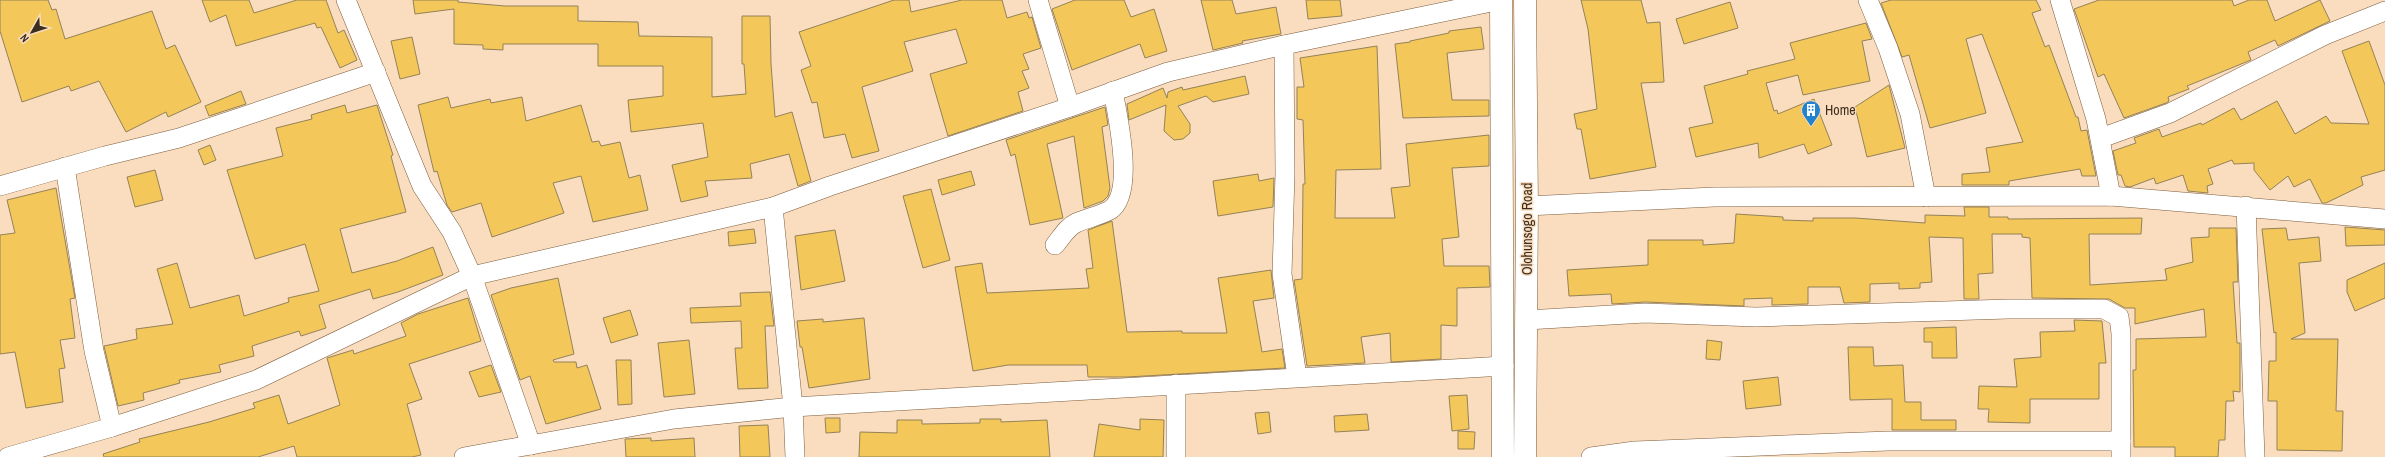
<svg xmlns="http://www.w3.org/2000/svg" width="2385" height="457" font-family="'Archivo Narrow',sans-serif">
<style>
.building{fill:#f3c75a;stroke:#948257}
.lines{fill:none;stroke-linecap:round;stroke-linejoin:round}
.minor-casing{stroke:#7d5d3c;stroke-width:20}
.major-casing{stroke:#7d5d3c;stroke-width:23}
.minor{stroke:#fff;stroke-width:19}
.major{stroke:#fff;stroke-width:22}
.labels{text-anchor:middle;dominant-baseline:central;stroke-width:3;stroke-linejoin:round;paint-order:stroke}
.poi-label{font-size:14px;fill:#3c2e1f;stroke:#faddbf;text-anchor:start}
.street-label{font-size:14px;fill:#3c2e1f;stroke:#faddbf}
</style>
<rect width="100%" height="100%" fill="#faddbf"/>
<g class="building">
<path d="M0 0H48L52 10 56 9 65 39 152 11 166 49 175 45 201 102 168 117 166 112 126 132 99 81 71 91 69 86 22 102 0 31Z"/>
<path d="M202 0H249L254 13 297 0H326L338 33 344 30 357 60 340 68 321 27 317 28 315 23 236 46 226 15 210 22Z"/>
<path d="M413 0H458V2L505 6H578V21L638 22 639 36 712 37V97L746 94 744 64H742V16H770L771 64 775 117 792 112 811 181 798 186 789 154 750 164 752 178 705 181 708 196 681 202 672 165 708 157 703 123 631 132 628 100 663 96V66H598V44H503V50L483 49V45L454 44V9L415 14Z"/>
<path d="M894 0H909L911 12 962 0H1002L1007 18 1027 12 1029 18 1032 17 1041 48 1023 54 1029 69 1022 71 1029 88 1018 92 1023 111 948 136 930 74 967 63 956 29 904 42 913 71 862 87 879 151 852 158 845 134 824 138 817 102 812 103 801 70 811 66 799 32Z"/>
<path d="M1075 0H1124L1131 17 1154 9 1167 51 1145 58 1140 44 1072 70 1052 9Z"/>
<path d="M1201 0H1232L1236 14 1276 7 1281 34 1242 41 1243 43 1213 50Z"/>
<path d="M1306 0H1340L1342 16 1308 19Z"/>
<path d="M1581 0H1641L1647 23 1660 22 1664 82 1641 83 1656 167 1590 179 1581 129H1577L1574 114 1597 109 1588 29Z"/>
<path d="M1891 0H2036L2041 10 2032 13 2045 47 2049 45 2076 117H2078L2081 131 2087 130 2096 176H2082L2080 169 2009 181V185H1962V174L1990 172 1986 148 2023 142 1982 34 1966 39 1986 113 1930 128 1909 55 1902 57 1881 3Z"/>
<path d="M2099 0H2232L2234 6 2249 0H2267L2275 21 2320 0 2330 21 2278 46 2275 40 2248 52 2251 60 2187 86 2189 89 2168 97 2169 101 2166 103 2124 118 2104 74 2098 77 2074 9Z"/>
<path d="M1730 2 1738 28 1684 44 1676 19Z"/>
<path d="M1866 23 1872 39 1862 41 1870 81 1803 95 1798 75 1766 83 1774 111 1777 110 1778 114 1814 99 1832 145 1808 154 1804 144 1759 158 1758 143 1696 157 1689 128 1713 123 1704 86 1748 74 1747 71 1795 59 1790 43Z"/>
<path d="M1481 27 1484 49 1447 53 1452 100H1489V116L1403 118 1395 44 1410 42V41L1449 33V31Z"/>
<path d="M412 37 420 74 400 79 391 41Z"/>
<path d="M2369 41 2385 85V170L2361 177 2363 185 2326 203H2322L2310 179 2294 187 2288 176 2270 190 2254 170V163L2234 164 2232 160 2208 169 2213 184 2207 186 2208 193 2188 191 2183 175 2156 184 2154 178 2130 187 2125 186 2121 175H2118L2113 151 2136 143 2134 138 2159 129 2162 137 2201 123 2202 125 2234 108 2241 120 2277 101 2295 134 2326 116 2331 123 2369 124 2342 51Z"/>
<path d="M1377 46 1381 169 1336 170 1335 218H1395L1391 188 1410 186 1406 144 1489 135V166L1452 168 1459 237 1442 239 1444 266H1489L1490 287 1457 288V326L1441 325V359L1391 362 1390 333 1361 337 1365 363 1307 366 1294 280 1302 279 1303 184H1305L1303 120 1297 119V87H1304L1300 58Z"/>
<path d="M1245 76 1249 94 1213 102 1206 96 1178 106 1190 124V133L1183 139 1174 140 1164 131 1166 105 1129 120 1127 104 1163 88 1167 98 1168 92 1182 87 1183 90Z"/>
<path d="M1889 85 1905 148 1867 157 1855 107Z"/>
<path d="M241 91 246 104 209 116 205 106Z"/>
<path d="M448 97 451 108 490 99 491 103 522 97 526 121 581 105 592 142 599 141 601 146 620 142 629 178 640 175 648 210 593 222 581 176 553 183 564 213 492 237 481 203 452 212 447 205 437 171 434 172 418 105Z"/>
<path d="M345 105 347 113 377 105 393 155 391 156 406 212 340 229 352 273 397 261 433 247 443 275 398 292 373 299 370 289 319 305 326 328 301 336 299 331 252 346 254 356 219 365 221 372 179 380 180 383 143 393 144 400 118 406 104 346 137 339 136 329 173 324 157 269 177 263 190 308 239 295 244 316 289 302 288 298 319 291 305 244 255 259 227 170 283 156 276 128 312 119 311 115Z"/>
<path d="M1105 107 1108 125 1102 127 1110 188 1108 196 1103 201 1084 208 1074 136 1047 144 1063 218 1030 225 1015 154 1011 156 1006 140Z"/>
<path d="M210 145 216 160 204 165 198 150Z"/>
<path d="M155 170 163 200 135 207 127 177Z"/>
<path d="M971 171 975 185 942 195 938 180Z"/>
<path d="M1258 174 1259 181 1274 178 1273 207 1218 216 1213 181Z"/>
<path d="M56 188 75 298 70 299 75 338 60 340 65 368 59 369 63 402 26 408 15 352 0 354V235L15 233 7 200Z"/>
<path d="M931 189 950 260 923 268 903 196Z"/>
<path d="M1964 207H1989V217H2008V219L2142 218 2141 234H2089L2090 285 2167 280 2165 269 2193 262 2191 238 2209 237V228H2236L2238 282H2233L2237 343H2240V392L2233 391 2234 401H2226L2225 440H2219L2218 457H2175V447H2134L2133 370H2136V339L2206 337 2204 309 2135 324V308H2125L2109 299 2032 298 2030 238 2022 237V234H1992L1993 273 1978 274 1979 299H1964L1963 238 1929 237 1932 282 1920 283V288L1899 289V283L1870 284V302L1844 303 1840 287H1808V304L1772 305V298L1744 299V306L1645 302 1612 304 1611 294 1569 296 1567 270 1648 265V240H1703V245L1734 243 1736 214 1783 217V220L1813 221V218H1855L1925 223V215L1965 216Z"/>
<path d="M1112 221 1127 332 1182 331V333H1227L1218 278 1271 270 1274 298 1253 301 1262 352 1282 349 1285 368 1127 377H1088L1087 365H1008L973 371 955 267 982 263 987 293 1089 288 1086 269 1093 268 1088 230Z"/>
<path d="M2345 227 2385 230V245L2346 246Z"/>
<path d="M2286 228 2288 240 2319 237 2321 261 2299 263 2305 333 2291 339H2338L2336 411H2343L2342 451 2277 450V401H2268L2269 361H2276V332L2274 333 2262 229Z"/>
<path d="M754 229 756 243 729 246 728 232Z"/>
<path d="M835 230 845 281 801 290 795 236Z"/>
<path d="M2385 263V298L2355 311 2347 292V280Z"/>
<path d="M558 278 574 354 553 360 554 362H576L577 368 587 365 601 409 546 424 530 376 520 380 491 295 511 288Z"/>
<path d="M770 292 774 326H765L768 388 738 389 735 348H742L741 321 691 323 690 308 741 306 740 293Z"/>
<path d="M468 298 481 341 409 364 422 399 407 404 421 455 412 457H297L294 446 258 457H104L103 454 140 442 139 439 209 422 255 408 253 403 279 395 288 424 340 405 327 358 353 350 354 354 406 336 401 323 418 314Z"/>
<path d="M630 310 638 335 611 343 603 318Z"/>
<path d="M864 318 870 379 809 388 802 347H800L797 321 823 319V322Z"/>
<path d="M2074 320 2102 321 2106 363H2099V399H2030V423L1988 422 1989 409H1978L1979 386 2017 387 2014 359 2041 357 2040 332 2075 331Z"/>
<path d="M1956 327 1957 358H1932V342H1924V328Z"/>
<path d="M689 340 695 394 664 397 658 343Z"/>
<path d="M1707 340 1722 342 1720 360 1706 359Z"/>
<path d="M1848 347H1873L1874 366 1903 365 1905 402H1921V420H1956V430H1892V399L1850 400Z"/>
<path d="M616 360H631L632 404 618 405Z"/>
<path d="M491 365 501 392 479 397 469 372Z"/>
<path d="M1778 377 1781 405 1746 409 1743 381Z"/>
<path d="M1467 395 1469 429 1452 431 1449 396Z"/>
<path d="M1269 412 1271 432 1258 434 1255 413Z"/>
<path d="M1367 414 1369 430 1335 432 1334 416Z"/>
<path d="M825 418H840V432L826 433Z"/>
<path d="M980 419H1001V422L1047 420 1050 457H859L860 432 897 433V420H922V424L980 423Z"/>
<path d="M1140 419 1164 420 1163 457H1094L1099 424 1140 430Z"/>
<path d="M768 425 770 457H740L739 426Z"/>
<path d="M1458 431 1475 432 1474 449H1458Z"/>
<path d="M651 438V441L694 438 695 457H626L625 439Z"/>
</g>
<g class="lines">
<g class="minor-casing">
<g id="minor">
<path d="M346 0 422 186 452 232 472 276 773 207 830 186 1070 107 1168 72 1284 45 1501 0"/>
<path d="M1038 0 1070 107"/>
<path d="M1868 0 1888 48 1910 114 1926 197"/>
<path d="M2060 0 2096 119 2111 196"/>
<path d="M1284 45 1285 174 1282 274 1297 377"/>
<path d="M2101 138 2170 113 2325 35 2385 11"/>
<path d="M65 167 94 351 112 427"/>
<path d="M0 186 105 156 179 138 376 72"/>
<path d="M1527 206 1714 197 2111 196 2385 219"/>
<path d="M2246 206 2255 457"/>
<path d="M773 207 793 407 795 457"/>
<path d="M1055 245C1061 238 1067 227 1076 223 1087 218 1099 216 1110 210 1135 194 1118 117 1113 91"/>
<path d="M1527 320 1645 313 1756 317 2008 309H2104L2119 317 2121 333V457"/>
<path d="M1176 384V457"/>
<path d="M8 457 112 427 256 380 472 276 531 445"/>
<path d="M464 457 674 419 793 407 1504 366"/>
<path d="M1591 457 1635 451 1888 441H2121"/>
</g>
</g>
<g class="major-casing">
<g id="major">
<path d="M1501 0 1503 457"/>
<path d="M1525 0 1527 206 1525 457"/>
</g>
</g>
<use href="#minor" class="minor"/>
<use href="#major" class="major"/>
</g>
<defs>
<g id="building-pin" transform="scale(1)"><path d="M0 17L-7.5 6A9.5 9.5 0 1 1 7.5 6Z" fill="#2183cf" stroke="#faddbf"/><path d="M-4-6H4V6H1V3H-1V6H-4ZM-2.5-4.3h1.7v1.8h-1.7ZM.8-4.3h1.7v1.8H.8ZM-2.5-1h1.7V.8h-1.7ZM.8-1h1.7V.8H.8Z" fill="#fff"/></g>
</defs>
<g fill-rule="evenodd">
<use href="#building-pin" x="1811" y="110"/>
</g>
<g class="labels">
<g class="poi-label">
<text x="1825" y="110">Home</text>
</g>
<g class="street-label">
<text transform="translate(1527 229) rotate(-90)">Olohunsogo Road</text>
</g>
</g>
<g transform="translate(32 32) rotate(231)" stroke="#faddbf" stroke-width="3" paint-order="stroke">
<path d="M0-3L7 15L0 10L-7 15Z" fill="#3c2e1f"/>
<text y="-6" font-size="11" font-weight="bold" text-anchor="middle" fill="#3c2e1f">N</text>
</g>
</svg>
